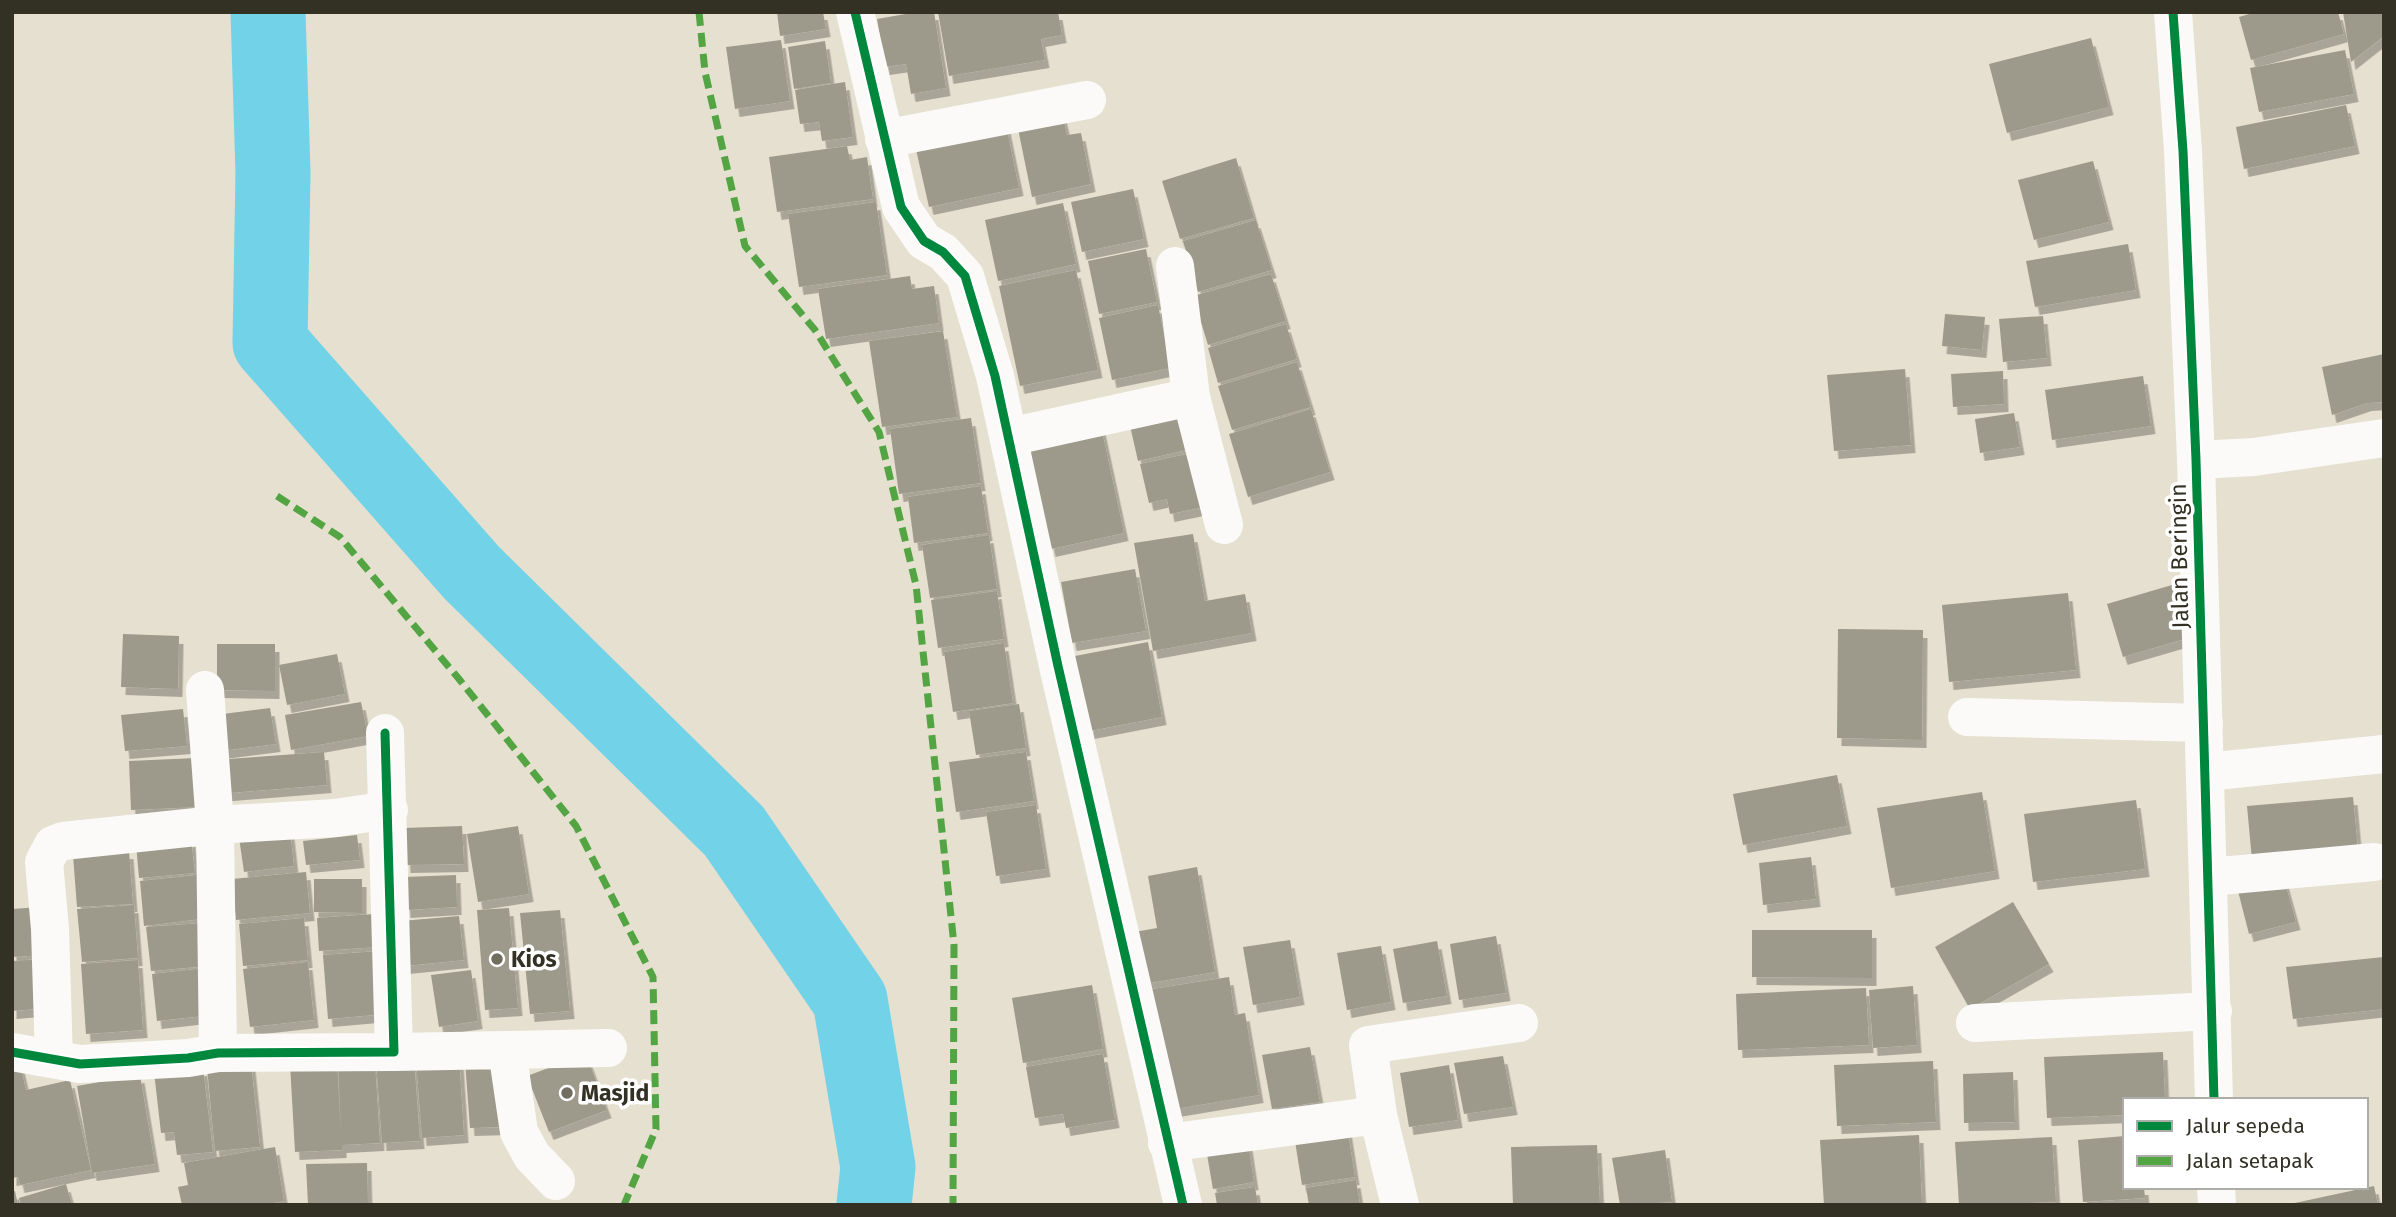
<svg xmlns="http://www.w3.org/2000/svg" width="2396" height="1217" font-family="'Fira Sans',sans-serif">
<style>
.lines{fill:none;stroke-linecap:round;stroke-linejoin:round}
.river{stroke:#72d2e7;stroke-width:75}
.building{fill:#9d9a8c;filter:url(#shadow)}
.minor{stroke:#fbfaf8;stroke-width:38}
.tertiary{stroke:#fbfaf8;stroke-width:38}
.quiet{stroke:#52a542;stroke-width:7;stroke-dasharray:14 7;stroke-linecap:butt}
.cycleway-casing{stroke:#fff;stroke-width:13}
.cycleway{stroke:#00873e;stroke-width:9}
.poi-dot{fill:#716e60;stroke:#fff;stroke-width:2.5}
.labels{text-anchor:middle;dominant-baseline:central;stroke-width:7;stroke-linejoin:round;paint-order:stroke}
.street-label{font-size:23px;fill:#333124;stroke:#fff}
.poi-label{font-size:23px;font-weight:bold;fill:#333124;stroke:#fff;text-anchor:start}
</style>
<defs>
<filter id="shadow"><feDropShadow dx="4.5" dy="8" stdDeviation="0" flood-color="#0004"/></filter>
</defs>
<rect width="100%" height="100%" fill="#e5e0cf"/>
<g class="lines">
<path class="river" d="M268 12 273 173 270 343 472 573 734 831 850 1000 878 1167 874 1205"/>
</g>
<g class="building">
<path d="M777 12H823L826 29 780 36Z"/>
<path d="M917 12H934L946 88 911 94 906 64 885 67 877 19Z"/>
<path d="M938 12H1058L1062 35 1041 39 1045 60 949 76Z"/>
<path d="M2256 12H2338L2344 34 2251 60 2239 17Z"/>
<path d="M2343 12H2384V36L2351 62Z"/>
<path d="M2091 38 2109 107 2007 133 1989 64Z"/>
<path d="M781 40 790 101 735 109 726 47Z"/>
<path d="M825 41 831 83 794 89 788 47Z"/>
<path d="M2345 50 2354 94 2259 112 2250 68Z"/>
<path d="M845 82 853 137 822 141 819 122 800 124 795 90Z"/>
<path d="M2346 105 2355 146 2244 169 2236 127Z"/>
<path d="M1061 109 1067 135 1081 133 1091 184 1032 197 1016 119Z"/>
<path d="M1006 125 1019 188 929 207 915 145Z"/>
<path d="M847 146 850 160 867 157 873 199 777 212 769 157Z"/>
<path d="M1236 158 1254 218 1180 239 1162 181Z"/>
<path d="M2093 161 2109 222 2034 240 2018 180Z"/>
<path d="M1133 189 1144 239 1082 252 1071 202Z"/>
<path d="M876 202 887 275 799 287 788 214Z"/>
<path d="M1063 203 1076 264 998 281 985 220Z"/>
<path d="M1256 220 1272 270 1198 292 1183 241Z"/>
<path d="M2128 244 2136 290 2035 307 2026 261Z"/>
<path d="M1146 249 1157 302 1099 314 1088 261Z"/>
<path d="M1076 270 1098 370 1020 386 999 286Z"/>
<path d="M1271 274 1286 321 1208 345 1193 296Z"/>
<path d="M910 276 912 289 934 286 939 323 826 339 818 289Z"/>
<path d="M1158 305 1171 368 1112 380 1099 318Z"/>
<path d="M1945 314 1985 317 1982 350 1942 346Z"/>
<path d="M2043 316 2047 358 2003 362 1999 319Z"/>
<path d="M1286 324 1297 359 1218 383 1208 348Z"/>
<path d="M943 331 957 417 882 427 869 341Z"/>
<path d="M2384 354V402L2367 403 2332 415 2322 367Z"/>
<path d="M1297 362 1311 407 1232 430 1218 386Z"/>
<path d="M1905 369 1911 445 1834 451 1827 375Z"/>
<path d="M2003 371 2004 404 1953 407 1951 374Z"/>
<path d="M2143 376 2151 426 2052 440 2045 390Z"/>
<path d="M1311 409 1330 472 1248 497 1229 434Z"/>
<path d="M1183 410 1191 449 1138 461 1129 421Z"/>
<path d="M2014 413 2020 447 1980 453 1975 419Z"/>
<path d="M971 418 981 483 899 494 890 429Z"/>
<path d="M1101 426 1124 533 1051 549 1028 442Z"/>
<path d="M1192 453 1204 507 1170 514 1167 499 1149 503 1140 464Z"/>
<path d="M981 486 988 533 914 543 908 497Z"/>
<path d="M1193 534 1205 601 1245 594 1252 633 1153 651 1134 543Z"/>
<path d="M989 535 997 589 930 598 922 545Z"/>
<path d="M1135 569 1146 631 1072 643 1061 582Z"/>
<path d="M2172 585 2188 638 2123 657 2107 604Z"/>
<path d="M997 591 1004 639 938 648 931 600Z"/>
<path d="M2068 593 2076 670 1949 682 1942 605Z"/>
<path d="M1838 629 1923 630 1922 740 1837 738Z"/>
<path d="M123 634 179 636 178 689 121 687Z"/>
<path d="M1148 642 1162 717 1090 731 1075 656Z"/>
<path d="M1004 643 1013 703 953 712 944 652Z"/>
<path d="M217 644H275V691L217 690Z"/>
<path d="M337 654 345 694 287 705 279 665Z"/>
<path d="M361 702 368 736 291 750 285 715Z"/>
<path d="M1019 704 1026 748 976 755 969 711Z"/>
<path d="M270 708 276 744 221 751 215 715Z"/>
<path d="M183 709 187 746 125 751 121 715Z"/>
<path d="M324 752 327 785 218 794 215 760Z"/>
<path d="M1026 752 1034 801 956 812 949 762Z"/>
<path d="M196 758 199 807 131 810 129 761Z"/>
<path d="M1837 775 1847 826 1743 845 1733 794Z"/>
<path d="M1982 792 1995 871 1891 888 1877 808Z"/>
<path d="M2353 797 2358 850 2252 860 2247 806Z"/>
<path d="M2136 800 2145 869 2033 882 2024 814Z"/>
<path d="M1036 805 1046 869 996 876 986 812Z"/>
<path d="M462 826 464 864 406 865 404 828Z"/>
<path d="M518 826 529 894 478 902 467 834Z"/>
<path d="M290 831 294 866 244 872 239 837Z"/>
<path d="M357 835 360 860 306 865 303 841Z"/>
<path d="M191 839 195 873 139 878 136 844Z"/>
<path d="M129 851 133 904 77 907 73 855Z"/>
<path d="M1811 857 1816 899 1763 905 1759 863Z"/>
<path d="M1197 867 1215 972 1138 985 1129 933 1157 928 1148 876Z"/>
<path d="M306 872 310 913 236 920 232 879Z"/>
<path d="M197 875 201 919 144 926 140 881Z"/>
<path d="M456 875 457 907 406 910 404 877Z"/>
<path d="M314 879H362V913L314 912Z"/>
<path d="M2284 879 2296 922 2249 934 2238 891Z"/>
<path d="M2013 902 2049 964 1970 1009 1935 947Z"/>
<path d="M134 905 138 958 82 962 77 909Z"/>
<path d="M40 907 43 955 12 957V909Z"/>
<path d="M509 908 518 1008 485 1010 477 910Z"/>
<path d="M560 910 570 1011 530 1014 520 913Z"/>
<path d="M374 914 377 947 319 951 317 918Z"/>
<path d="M459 916 464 960 405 966 401 921Z"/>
<path d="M304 918 308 960 243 966 239 924Z"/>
<path d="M203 923 208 966 151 971 146 927Z"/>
<path d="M1752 930H1872V978L1752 977Z"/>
<path d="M1496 936 1506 993 1459 1000 1450 944Z"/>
<path d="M1290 940 1300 997 1253 1005 1243 947Z"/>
<path d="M1437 941 1447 996 1403 1003 1393 949Z"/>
<path d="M1381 946 1391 1002 1347 1010 1337 953Z"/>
<path d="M380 951 385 1014 328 1019 323 955Z"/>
<path d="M2384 957V1009L2293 1019 2286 967Z"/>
<path d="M44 959 48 1008 12 1011V961Z"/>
<path d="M138 960 143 1030 86 1034 81 964Z"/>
<path d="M308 962 314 1020 250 1027 243 969Z"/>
<path d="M206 968 212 1015 157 1021 152 974Z"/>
<path d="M471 970 478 1021 439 1027 431 975Z"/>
<path d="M1229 977 1235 1015 1245 1013 1259 1095 1169 1110 1147 990Z"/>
<path d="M1092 985 1103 1049 1023 1063 1012 998Z"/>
<path d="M1913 986 1917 1045 1873 1048 1869 990Z"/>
<path d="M1866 988 1869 1045 1738 1050 1736 994Z"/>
<path d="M1310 1047 1320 1102 1272 1109 1262 1055Z"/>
<path d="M2163 1052 2165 1100H2125V1115L2047 1118 2044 1057Z"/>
<path d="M586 1054 607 1110 549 1132 527 1076Z"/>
<path d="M1103 1054 1115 1120 1066 1128 1063 1114 1035 1118 1026 1067Z"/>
<path d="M459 1056 464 1135 422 1138 416 1059Z"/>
<path d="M1503 1056 1513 1107 1464 1114 1454 1063Z"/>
<path d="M414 1058 420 1141 382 1143 376 1060Z"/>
<path d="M499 1059 504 1127 470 1128 465 1061Z"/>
<path d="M19 1060 26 1090 70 1080 91 1170 20 1185 18 1177 12 1178V1062Z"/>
<path d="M1933 1061 1936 1122 1837 1126 1834 1065Z"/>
<path d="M337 1062 341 1134 338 1063 375 1062 380 1143 342 1145V1150L295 1152 290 1064Z"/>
<path d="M251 1063 260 1147 215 1151 207 1068Z"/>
<path d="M1449 1065 1458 1120 1409 1127 1400 1073Z"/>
<path d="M203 1068 213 1152 177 1155 174 1132 161 1133 154 1072Z"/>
<path d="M2013 1072 2015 1122 1964 1123 1963 1074Z"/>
<path d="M140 1075 155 1164 92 1173 77 1086Z"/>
<path d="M1347 1126 1355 1177 1302 1185 1294 1135Z"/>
<path d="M1919 1135 1922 1205H1824L1820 1140Z"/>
<path d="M1247 1136 1254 1182 1213 1189 1205 1143Z"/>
<path d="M2125 1136V1187H2144L2145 1198 2083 1202 2078 1140Z"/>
<path d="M2052 1137 2056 1202 1959 1205 1955 1142Z"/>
<path d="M1597 1145 1600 1205H1513L1511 1147Z"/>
<path d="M275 1147 284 1201 264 1205H182L178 1187 188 1185 184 1163Z"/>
<path d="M1665 1150 1672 1202 1620 1205 1612 1158Z"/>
<path d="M367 1163 368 1205H308L306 1164Z"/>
<path d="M1356 1180 1360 1205H1309L1306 1188Z"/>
<path d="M66 1184 72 1205H21L19 1198Z"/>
<path d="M2374 1186 2378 1205H2290V1204Z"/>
<path d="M1255 1187 1258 1205H1217L1215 1193Z"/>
<path d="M15 1191 18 1205H12V1192Z"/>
</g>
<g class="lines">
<g class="minor">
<path d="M855 12 901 207 924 241 943 252 965 276 995 376 1058 666 1183 1205"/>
<path d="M884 139 1087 100"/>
<path d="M1191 397 1224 525"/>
<path d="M1009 437 1191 397 1175 266"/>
<path d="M2196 460 2254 457 2384 438"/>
<path d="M205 690 215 825 218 1053"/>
<path d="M1967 717 2204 723"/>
<path d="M2206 772 2384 754"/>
<path d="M2209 877 2374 862"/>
<path d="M1975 1023 2213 1011"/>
<path d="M507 1050 608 1048"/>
<path d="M12 1052 80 1064 188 1058 218 1053 394 1052 385 733"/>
<path d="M394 1052 507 1050 519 1132 532 1156 556 1181"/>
<path d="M54 1059 50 929 44 862 53 845 63 841 215 825 335 818 389 810"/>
<path d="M1378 1115 1368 1045 1519 1023"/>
<path d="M1167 1143 1378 1115 1400 1205"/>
</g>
<g class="tertiary">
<path d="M2173 12 2183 151 2196 460 2214 1100"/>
<path d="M2216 1187 2217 1205"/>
</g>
<g class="quiet">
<path d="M699 12 705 72 745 246 815 330 879 432 916 585 954 945 953 1205"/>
<path d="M277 496 340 537 459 679 576 826 653 977 656 1129 624 1205"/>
</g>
<g class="cycleway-casing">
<g id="cycleway">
<path d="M855 12 901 207 924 241 943 252 965 276 995 376 1058 666 1183 1205"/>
<path d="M2173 12 2183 151 2196 460 2214 1100"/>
<path d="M12 1052 80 1064 188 1058 218 1053 394 1052 385 733"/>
</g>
</g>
<use href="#cycleway" class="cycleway"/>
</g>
<g class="poi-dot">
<circle cx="497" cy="959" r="7"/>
<circle cx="567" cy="1093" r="7"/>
</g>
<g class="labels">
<g class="street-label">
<text transform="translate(2179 556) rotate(-91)">Jalan Beringin</text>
</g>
<g class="poi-label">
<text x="511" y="959">Kios</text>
<text x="581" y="1093">Masjid</text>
</g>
</g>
<rect width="2396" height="1217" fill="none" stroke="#333124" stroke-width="28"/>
<rect x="2123" y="1098" width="245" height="91" fill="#ffffff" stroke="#adada7" stroke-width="2"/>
<rect x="2137" y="1121" width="35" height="10" fill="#00873e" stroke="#adada7" stroke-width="2"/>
<text x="2186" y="1133" font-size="21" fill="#333124">Jalur sepeda</text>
<rect x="2137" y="1156" width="35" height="10" fill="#52a542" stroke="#adada7" stroke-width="2"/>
<text x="2186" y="1168" font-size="21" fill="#333124">Jalan setapak</text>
</svg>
